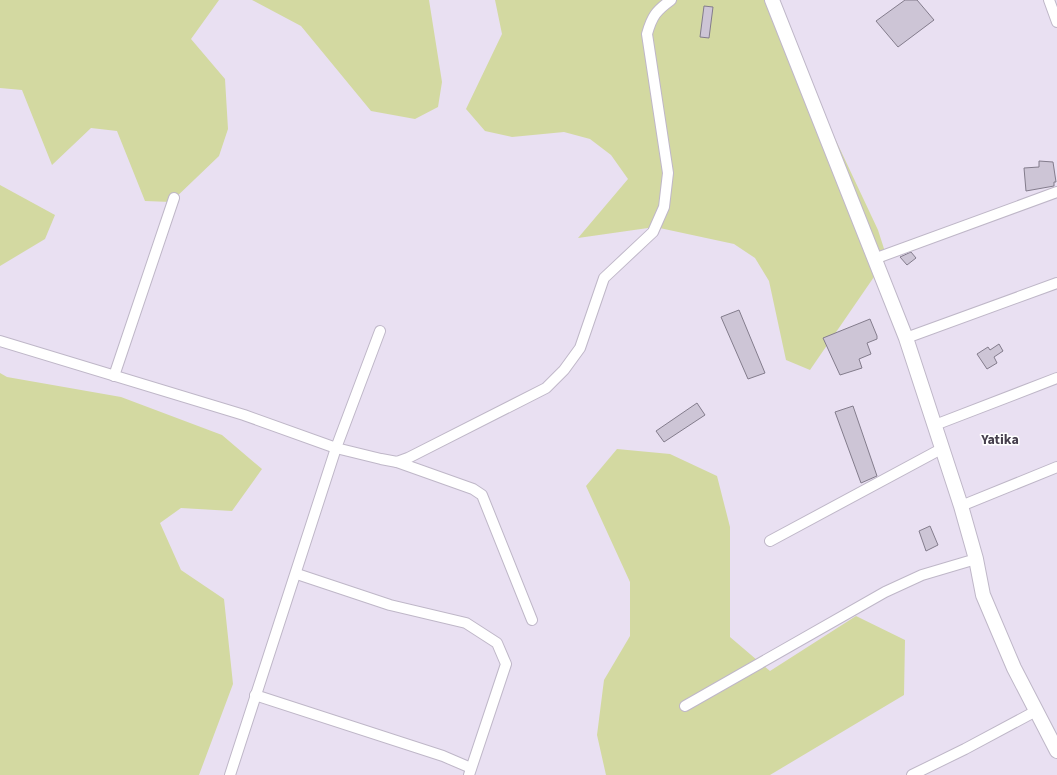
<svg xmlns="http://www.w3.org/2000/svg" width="1057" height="775" font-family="'Source Sans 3',sans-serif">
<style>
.green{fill:#d3d9a1}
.building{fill:#cdc5d6;stroke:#837c8c}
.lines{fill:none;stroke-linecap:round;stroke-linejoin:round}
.street-casing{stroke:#bfb7c8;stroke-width:12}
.secondary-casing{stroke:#bfb7c8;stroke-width:16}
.street{stroke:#fff;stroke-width:10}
.secondary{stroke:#fff;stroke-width:14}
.labels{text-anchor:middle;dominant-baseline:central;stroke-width:3;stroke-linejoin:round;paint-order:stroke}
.quarter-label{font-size:14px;font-weight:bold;fill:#463f4d;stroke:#fff}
</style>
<rect width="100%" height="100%" fill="#e9e0f2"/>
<g class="green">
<path d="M0 0H219L191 39 225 79 228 129 219 156 171 202 145 201 117 131 91 128 52 165 22 90 0 88Z"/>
<path d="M252 0H429L442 82 438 107 415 119 371 111 301 26Z"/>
<path d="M495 0H770L878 230 887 258 810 370 786 360 769 281 755 258 734 244 655 227 578 238 628 179 611 155 590 139 564 132 512 137 485 131 466 109 502 34Z"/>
<path d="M0 185 55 215 45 239 0 266Z"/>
<path d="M0 373 7 377 121 397 222 435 262 469 232 511 181 508 160 523 181 570 224 599 233 684 199 775H0Z"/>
<path d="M617 449 670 454 717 476 730 527V637L770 671 856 616 905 640 904 695 770 775H606L597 735 604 680 630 636V582L586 486Z"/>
</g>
<g class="building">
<path d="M905 0H917L934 20 898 47 876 21Z"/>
<path d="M704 6 713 7 709 38 700 37Z"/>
<path d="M1039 161 1053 162 1056 182H1054V186L1026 191 1024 168 1039 167Z"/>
<path d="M911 252 916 258 907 265 900 257Z"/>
<path d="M739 310 765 373 748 379 721 317Z"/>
<path d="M870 319 877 336V339L867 343 871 354 859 359 862 368 840 375 823 338Z"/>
<path d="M999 344 1003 351 994 357 997 363 987 369 977 354 988 347 990 350Z"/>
<path d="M697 403 705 415 664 442 656 431Z"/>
<path d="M853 406 877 476 861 483 835 412Z"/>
<path d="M930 526 938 545 926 551 919 531Z"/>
</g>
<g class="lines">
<g class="street-casing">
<g id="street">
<path d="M1049 0 1057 22"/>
<path d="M874 259 1057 192"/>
<path d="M906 338 1057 283"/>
<path d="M0 341 244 415 336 448 381 459 397 462 408 458 546 388 564 370 580 348 604 278 653 232 664 207 668 173 647 34C652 16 656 11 671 0"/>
<path d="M114 376 174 198"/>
<path d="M935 425 1057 378"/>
<path d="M397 462 473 489 482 495 532 620"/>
<path d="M961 506 1057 467"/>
<path d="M770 541 943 448"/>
<path d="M297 574 390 605 466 623 497 643 506 664 469 775"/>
<path d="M255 695 443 756 471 768"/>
<path d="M685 706 885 592 922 575 976 559"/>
<path d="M230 775 336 448 380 331"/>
<path d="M912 775 965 749 1036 711"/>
</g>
</g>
<g class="secondary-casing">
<path id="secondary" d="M772 0 906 338 961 506 976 559 983 595 1014 668 1057 751"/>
</g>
<use href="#street" class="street"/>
<use href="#secondary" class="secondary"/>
</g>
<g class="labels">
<g class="quarter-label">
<text x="1000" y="440">Yatika</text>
</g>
</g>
</svg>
